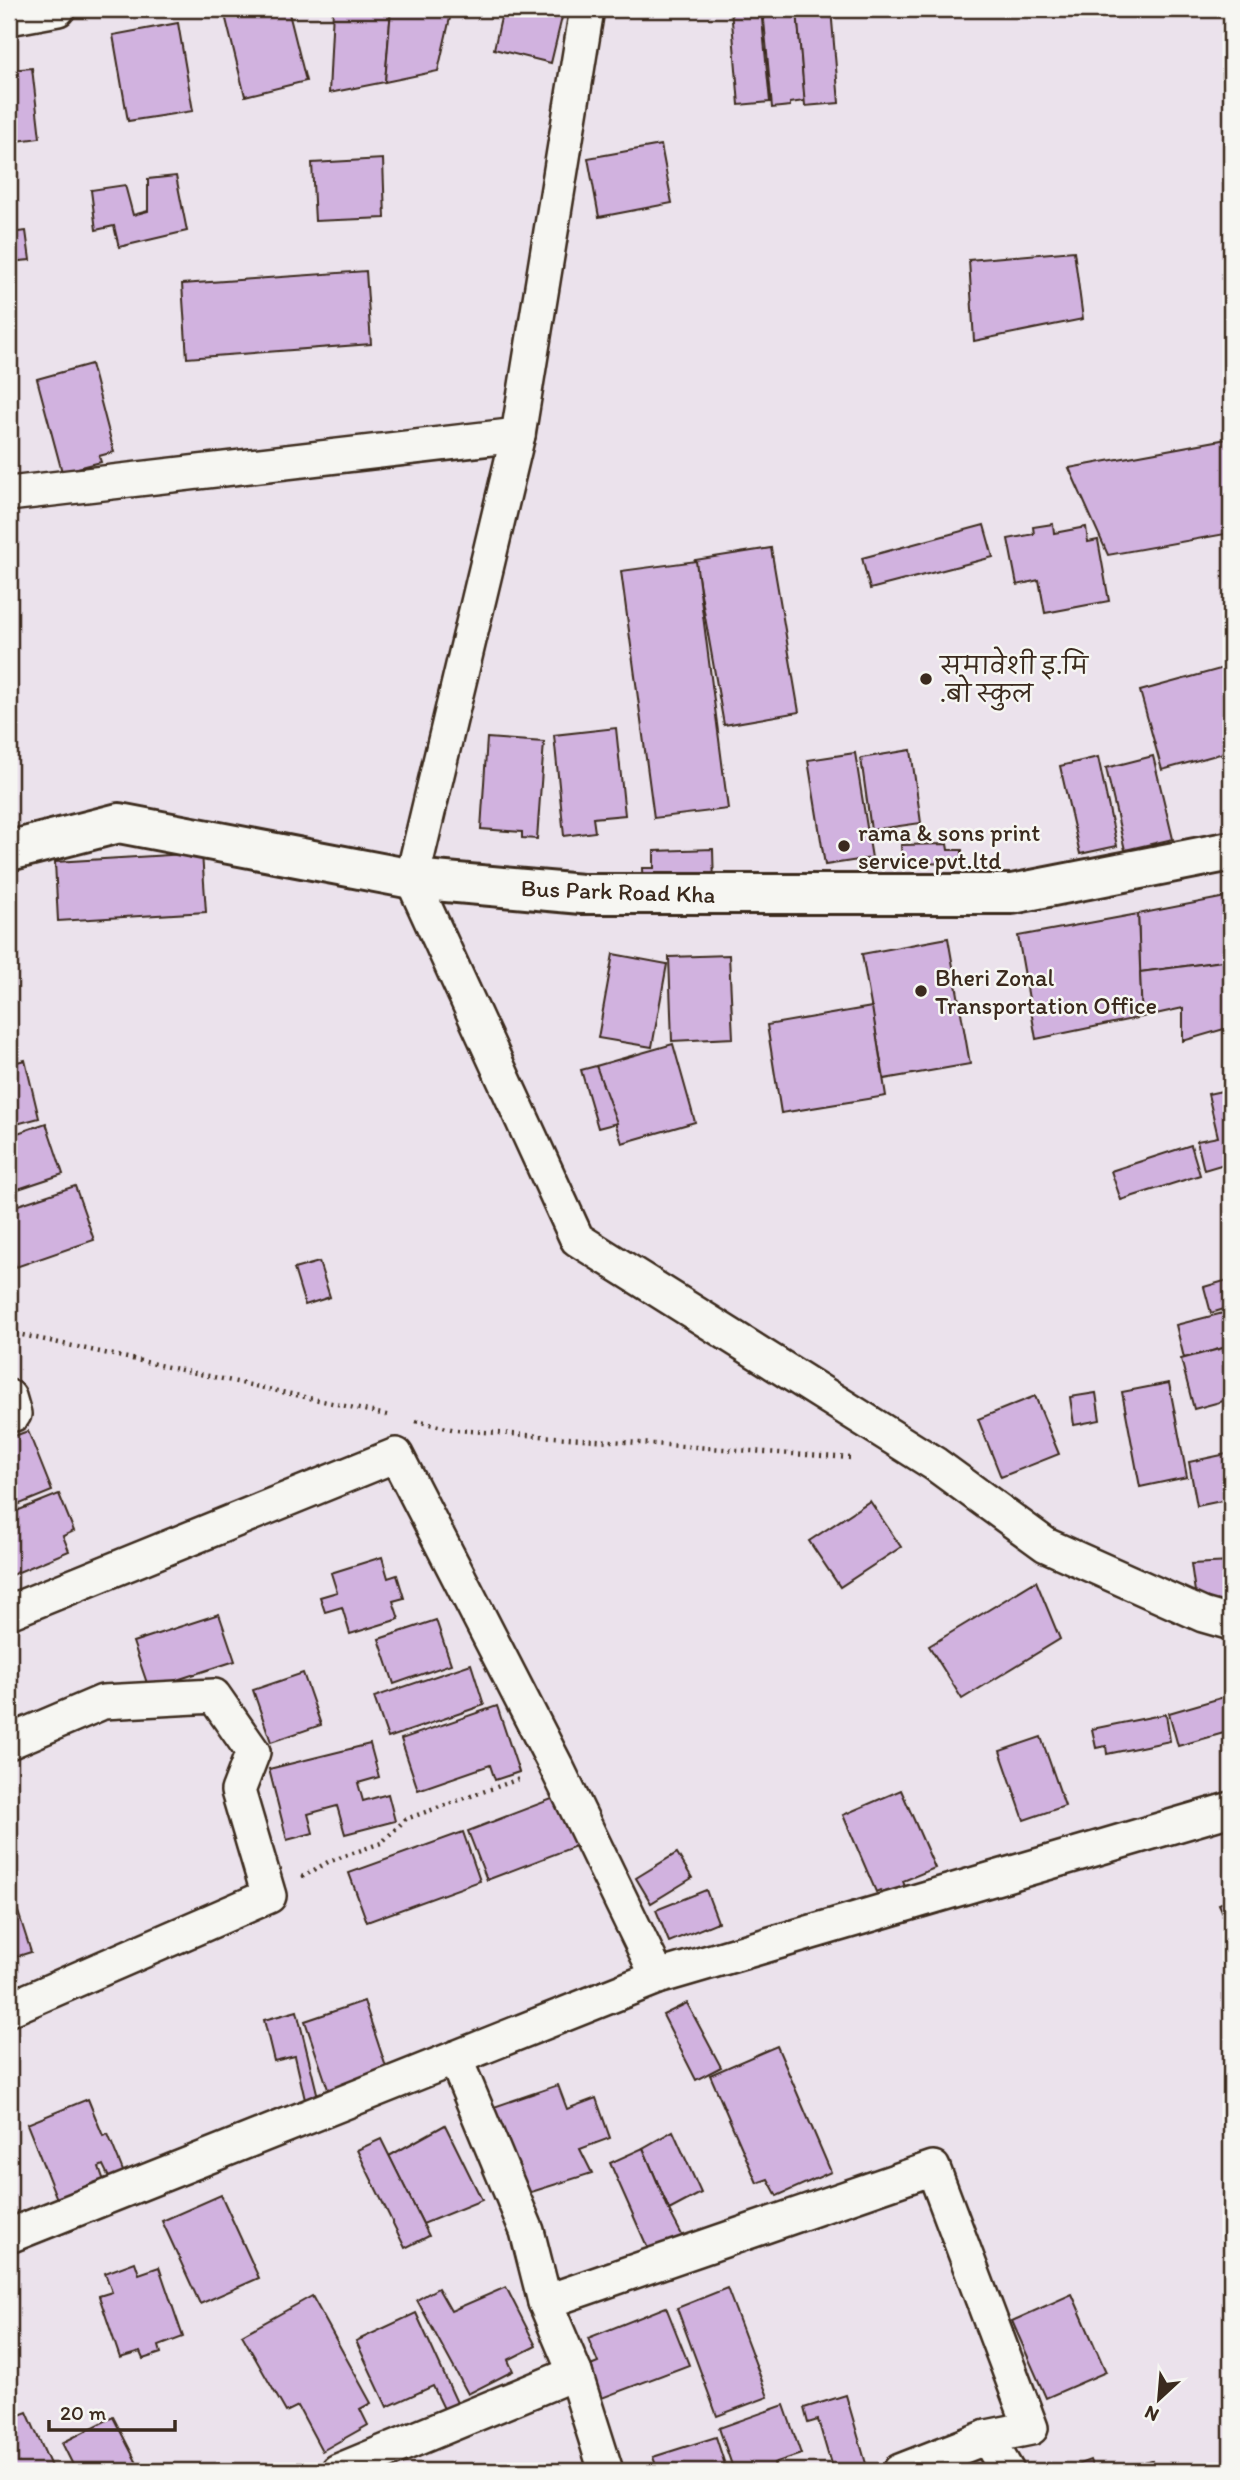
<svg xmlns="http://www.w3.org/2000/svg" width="1240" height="2480" font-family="Itim,'Playpen Sans Deva',sans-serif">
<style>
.building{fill:#d1b2df;stroke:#3b2a1e;stroke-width:2}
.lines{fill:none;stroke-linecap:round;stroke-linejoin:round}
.street-casing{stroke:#3b2a1e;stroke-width:38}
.secondary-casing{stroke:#3b2a1e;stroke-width:44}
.path{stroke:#3b2a1e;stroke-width:4.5;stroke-dasharray:2 5;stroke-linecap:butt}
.street{stroke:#f6f6f2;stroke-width:33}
.secondary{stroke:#f6f6f2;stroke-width:38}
.poi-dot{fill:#3b2a1e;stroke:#f6f6f2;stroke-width:2.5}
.labels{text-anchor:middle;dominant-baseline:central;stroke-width:5;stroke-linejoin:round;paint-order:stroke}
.poi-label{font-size:24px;fill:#3b2a1e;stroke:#f6f6f2;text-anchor:start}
.street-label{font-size:24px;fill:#3b2a1e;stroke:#f6f6f2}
</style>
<rect width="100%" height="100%" fill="#ebe2ec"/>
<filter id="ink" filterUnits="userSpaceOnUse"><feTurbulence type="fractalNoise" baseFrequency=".0143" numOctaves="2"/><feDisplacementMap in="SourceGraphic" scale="14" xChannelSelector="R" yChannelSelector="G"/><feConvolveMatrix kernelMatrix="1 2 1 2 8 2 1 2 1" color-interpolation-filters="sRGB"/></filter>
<g filter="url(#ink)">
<g class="building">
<path d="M248 9H288L306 81 245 96 225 15Z"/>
<path d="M333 9H391L385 82 329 93Z"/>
<path d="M391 9H452L438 71 385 82Z"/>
<path d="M503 9H564L551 63 494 49Z"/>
<path d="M731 9H761L770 102 739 105Z"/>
<path d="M763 9H797L805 101 790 103V106L772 108Z"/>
<path d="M797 9H831L839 103 805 106Z"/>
<path d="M178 23 193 111 128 121 113 35Z"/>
<path d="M32 68 40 138 9 142V70Z"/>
<path d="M661 145 672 203 599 217 588 158Z"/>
<path d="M383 159 385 218 315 221 312 163Z"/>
<path d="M176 176 187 231 119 247 114 226 96 230 91 190 125 185 133 215 148 211V179Z"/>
<path d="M26 231 30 260 9 262 13 288 9 289V233Z"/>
<path d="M1074 251 1083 319 974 341 969 260Z"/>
<path d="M366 271 371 344 187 358 182 284Z"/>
<path d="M91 364 114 452 99 456 101 462 62 472 37 379Z"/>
<path d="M1227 439 1231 464V533L1108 555 1069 468Z"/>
<path d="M1053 524 1054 533 1086 527 1088 542 1098 540 1109 601 1045 613 1039 580 1017 585 1008 539 1034 534 1033 527Z"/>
<path d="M984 525 993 557 870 589 862 558Z"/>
<path d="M771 548 799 712 724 725 695 560Z"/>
<path d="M696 561 728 809 654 818 621 571Z"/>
<path d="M1231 666V751L1162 770 1140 691Z"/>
<path d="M616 728 625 815 593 818 595 832 564 836 554 735Z"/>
<path d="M487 738 544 742 537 839 522 838V832L481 829Z"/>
<path d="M911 750 921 823 871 830 861 758Z"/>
<path d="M855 753 872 858 825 865 808 760Z"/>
<path d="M1153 756 1173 839 1125 850 1106 768Z"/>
<path d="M1098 757 1117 846 1080 854 1060 766Z"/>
<path d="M947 844 948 850H962V863L902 864 901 845Z"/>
<path d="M713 849 714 887 643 890 642 868H654V851Z"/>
<path d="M202 853 206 912 58 921 55 862Z"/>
<path d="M1231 896V960L1140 972 1138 914Z"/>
<path d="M1138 914 1142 1017 1036 1039 1018 936Z"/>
<path d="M948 938 970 1064 884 1079 862 954Z"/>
<path d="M613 954 667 964 652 1047 598 1038Z"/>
<path d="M729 955 733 1038 672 1041 669 957Z"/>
<path d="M1231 960V1027L1183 1041V1008L1142 1017 1140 972Z"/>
<path d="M872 1007 886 1096 781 1113 767 1025Z"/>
<path d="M673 1044 695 1122 622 1143 596 1066Z"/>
<path d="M25 1060 39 1118 9 1126V1064Z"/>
<path d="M596 1066 617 1123 598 1128 581 1070Z"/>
<path d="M1231 1089V1162L1204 1170 1197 1141 1218 1137 1208 1094Z"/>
<path d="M46 1123 63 1174 9 1192V1136Z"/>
<path d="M1191 1145 1200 1175 1121 1200 1111 1171Z"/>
<path d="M75 1186 94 1240 16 1267 9 1246V1208Z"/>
<path d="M319 1262 330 1297 305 1305 294 1269Z"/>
<path d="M1231 1279V1307L1211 1313 1204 1287Z"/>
<path d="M1231 1311V1346L1184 1358 1176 1325Z"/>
<path d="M1231 1346V1399L1194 1409 1181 1359Z"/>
<path d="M1169 1383 1187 1477 1140 1487 1122 1392Z"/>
<path d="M1096 1393 1100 1420 1074 1425 1070 1397Z"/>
<path d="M1035 1396 1059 1454 1001 1477 978 1419Z"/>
<path d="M1231 1409V1439L1226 1410Z"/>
<path d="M28 1431 52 1491 15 1506 9 1491V1438Z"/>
<path d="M1231 1453V1499L1197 1506 1189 1462Z"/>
<path d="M59 1494 74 1531 63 1536 69 1551 9 1576V1514Z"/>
<path d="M870 1501 901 1547 840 1587 809 1541Z"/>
<path d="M382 1557 388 1578 397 1575 404 1598 393 1601 399 1619 350 1634 342 1607 325 1612 320 1597 337 1592 331 1573Z"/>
<path d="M1231 1562V1608L1196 1599 1191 1564Z"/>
<path d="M1036 1581 1060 1639 962 1699 929 1646Z"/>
<path d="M219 1614 235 1661 149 1689 133 1642Z"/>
<path d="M436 1620 451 1664 394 1684 379 1639Z"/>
<path d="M471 1664 484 1705 388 1738 374 1697Z"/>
<path d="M303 1673 321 1725 271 1742 253 1690Z"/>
<path d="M1231 1695V1731L1178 1746 1169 1713Z"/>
<path d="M497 1706 519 1772 495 1780 490 1765 418 1790 401 1739Z"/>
<path d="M1166 1714 1170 1741 1107 1754 1106 1746 1096 1748 1092 1729Z"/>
<path d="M1041 1737 1065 1806 1024 1820 1000 1751Z"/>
<path d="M370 1744 379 1777 358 1783 363 1801 388 1794 395 1821 345 1834 337 1806 308 1814 313 1833 287 1840 269 1769Z"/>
<path d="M901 1790 935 1868 903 1881 905 1887 883 1897 880 1890 876 1892 843 1815Z"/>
<path d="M557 1797 576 1846 487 1880 468 1831Z"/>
<path d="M463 1832 480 1881 367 1922 349 1873Z"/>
<path d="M677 1853 692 1878 651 1903 636 1878Z"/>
<path d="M706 1890 718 1922 669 1942 656 1910Z"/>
<path d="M1231 1899V1931L1219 1904Z"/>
<path d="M15 1902 31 1952 9 1959V1904Z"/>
<path d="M364 2001 389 2076 330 2095 305 2021Z"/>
<path d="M687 2003 721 2067 696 2080 663 2015Z"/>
<path d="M297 2011 319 2101 306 2104 295 2056 274 2061 264 2020Z"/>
<path d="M777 2046 831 2172 777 2196 768 2179 757 2183 710 2075Z"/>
<path d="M558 2085 567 2109 596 2098 610 2138 580 2149 592 2173 528 2193 488 2109Z"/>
<path d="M88 2099 103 2136 108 2134 127 2181 113 2186 103 2165 99 2167 104 2181 57 2199 27 2124Z"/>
<path d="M445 2125 482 2200 423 2224 389 2156Z"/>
<path d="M673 2131 701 2193 669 2210 643 2148Z"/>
<path d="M381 2139 429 2236 405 2248 357 2150Z"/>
<path d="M643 2148 669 2210 683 2237 649 2251 610 2163Z"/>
<path d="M221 2195 259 2278 200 2304 162 2221Z"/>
<path d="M135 2262 139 2274 159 2267 183 2337 159 2346 161 2353 143 2359 140 2352 120 2358 99 2296 112 2292 105 2273Z"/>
<path d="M506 2287 536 2346 508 2360 513 2371 468 2394 417 2300 438 2288 451 2311Z"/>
<path d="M727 2288 768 2397 717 2416 677 2308Z"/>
<path d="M1072 2294 1106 2372 1046 2398 1012 2321Z"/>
<path d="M312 2296 371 2403 360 2409 368 2425 322 2451 298 2406 286 2412 242 2335Z"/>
<path d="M666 2307 689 2365 594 2401 588 2367 598 2363 588 2338Z"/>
<path d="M416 2313 458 2405 445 2411 433 2386 387 2407 356 2341Z"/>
<path d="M846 2395 867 2467 854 2471H833L818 2420 808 2423 804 2408Z"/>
<path d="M784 2405 801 2454 774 2463 776 2471H734L719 2428Z"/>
<path d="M27 2412 53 2471H9V2419Z"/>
<path d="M113 2417 141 2471H76L62 2443Z"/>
<path d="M716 2437 727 2471H658L653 2457Z"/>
<path d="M1090 2460 1094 2471H1061Z"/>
<path d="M1152 2461 1156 2471H1116Z"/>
<path d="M1213 2463 1216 2471H1192Z"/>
</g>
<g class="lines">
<g class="street-casing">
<g id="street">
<path d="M587 9 518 435 412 879 577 1239 935 1464 1046 1545 1203 1615 1231 1623"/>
<path d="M9 18 58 9"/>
<path d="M9 494 518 435"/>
<path d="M9 1397 14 1414"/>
<path d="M9 1612 396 1455 556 1766 658 1977"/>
<path d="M9 1742 103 1702 214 1696 253 1752 238 1791 269 1896 9 2009"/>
<path d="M455 2058 527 2231 545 2302 575 2373"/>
<path d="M9 2236 658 1977 1231 1809"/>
<path d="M545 2302 933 2168 1031 2428 987 2437 1007 2471"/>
<path d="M338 2471 575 2373 606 2471"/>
<path d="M900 2471 987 2437"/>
</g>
</g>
<g class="secondary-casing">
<path id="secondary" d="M9 851 119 823 412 879 582 894H1012L1231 851"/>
</g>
<g class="path">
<path d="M9 1332 391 1416"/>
<path d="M416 1421 456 1430 850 1458"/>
<path d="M302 1877 328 1862 381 1843 406 1819 522 1778"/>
</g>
<use href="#street" class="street"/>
<use href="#secondary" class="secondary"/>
</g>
</g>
<g class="poi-dot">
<circle cx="926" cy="679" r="7"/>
<circle cx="844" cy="846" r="7"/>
<circle cx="921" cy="991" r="7"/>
</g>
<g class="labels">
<g class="poi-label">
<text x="940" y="665">समावेशी इ.मि<tspan x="940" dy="28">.बाे स्कुल</tspan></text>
<text x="858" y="832">rama &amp; sons print<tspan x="858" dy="28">service pvt.ltd</tspan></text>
<text x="935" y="977">Bheri Zonal<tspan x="935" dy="28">Transportation Office</tspan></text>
</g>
<g class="street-label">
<text transform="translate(618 891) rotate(2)">Bus Park Road Kha</text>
</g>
</g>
<rect width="1240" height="2480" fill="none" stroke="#f6f6f2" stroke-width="35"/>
<rect x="18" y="18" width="1205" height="2445" fill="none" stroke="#3b2a1e" stroke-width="2.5" filter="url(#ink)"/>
<g transform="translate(1159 2399) rotate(206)" stroke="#f6f6f2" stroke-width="5" paint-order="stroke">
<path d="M0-5L12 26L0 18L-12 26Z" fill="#3b2a1e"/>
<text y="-10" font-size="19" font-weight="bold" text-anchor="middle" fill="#3b2a1e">N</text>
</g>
<path d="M49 2420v10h126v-10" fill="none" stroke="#3b2a1e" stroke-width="3.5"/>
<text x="60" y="2420" font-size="21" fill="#3b2a1e" stroke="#f6f6f2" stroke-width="5" paint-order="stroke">20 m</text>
</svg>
